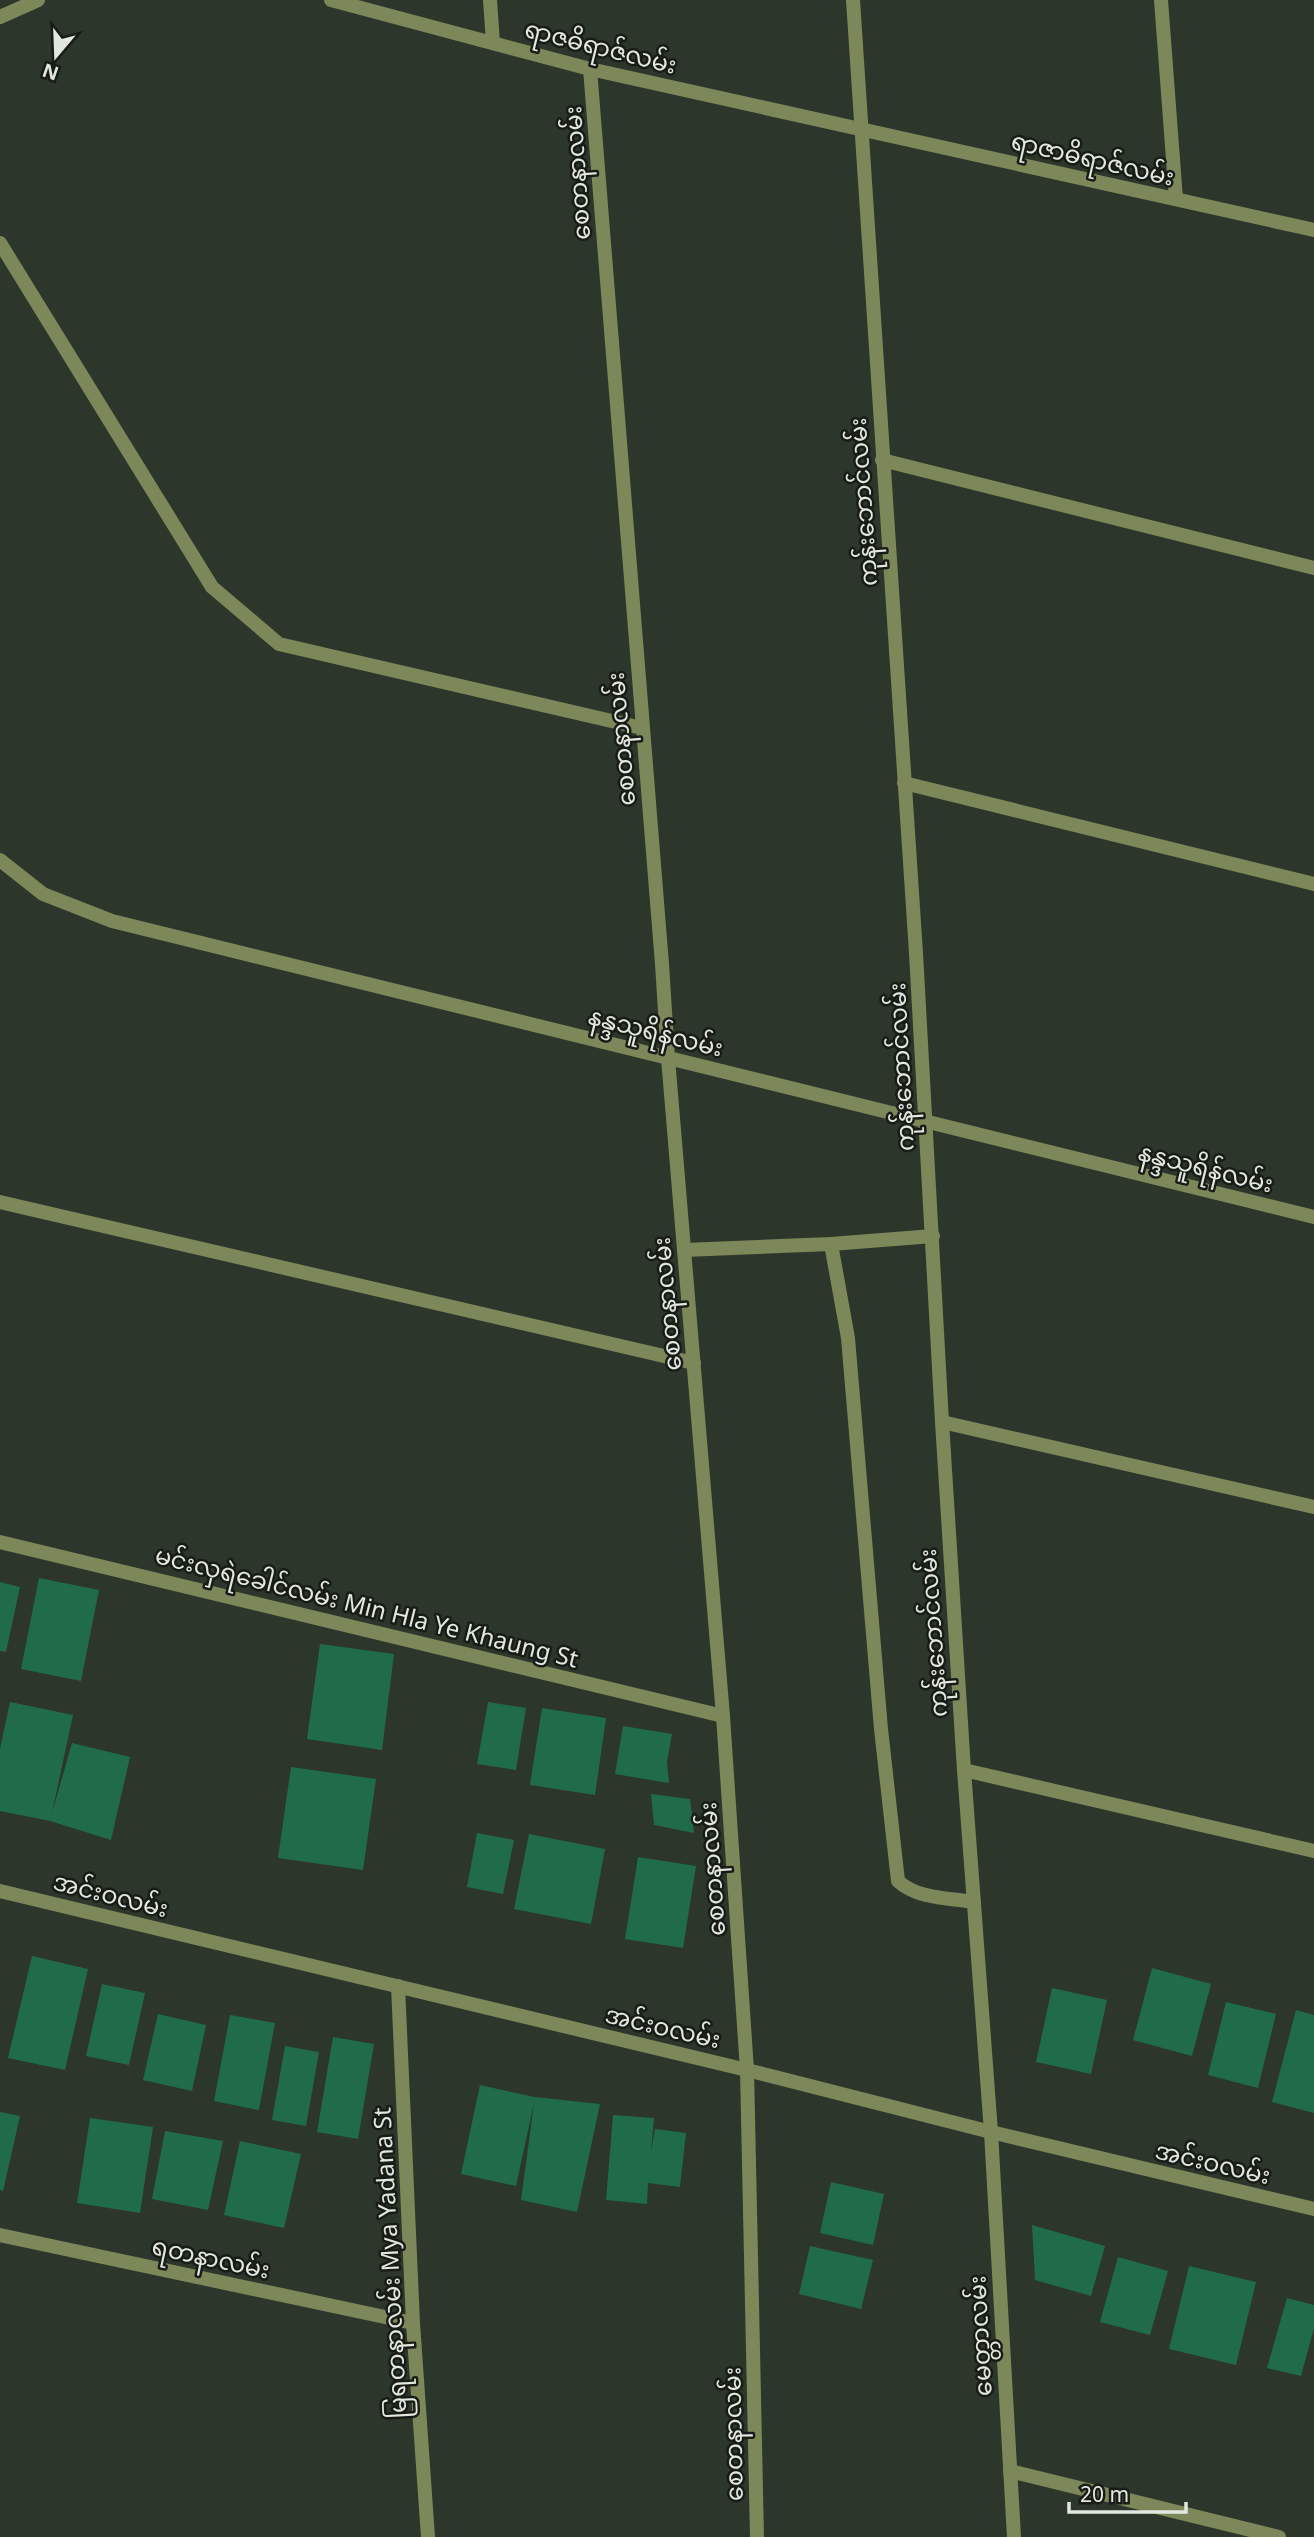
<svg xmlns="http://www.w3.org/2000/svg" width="1314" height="2537" font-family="'Noto Sans','Noto Sans Myanmar',sans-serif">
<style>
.building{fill:#206c4a}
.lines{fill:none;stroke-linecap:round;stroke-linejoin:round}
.service{stroke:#7c885a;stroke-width:14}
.minor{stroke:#7c885a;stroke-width:14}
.tertiary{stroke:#7c885a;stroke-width:14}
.labels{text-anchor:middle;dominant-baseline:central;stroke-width:5;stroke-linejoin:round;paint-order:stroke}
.street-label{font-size:24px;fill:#e2e8e0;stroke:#181c17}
</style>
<rect width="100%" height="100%" fill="#2c362a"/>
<g class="building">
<path d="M39 1578 99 1590 81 1681 21 1669Z"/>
<path d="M0 1582 20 1587 6 1652 0 1651Z"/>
<path d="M320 1644 394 1654 382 1750 307 1739Z"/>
<path d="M10 1702 73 1715 52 1813 72 1743 130 1757 111 1840 50 1821 0 1811V1749Z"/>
<path d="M488 1702 526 1708 516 1770 477 1764Z"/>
<path d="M542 1708 606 1718 595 1795 530 1785Z"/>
<path d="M623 1726 672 1734 667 1762 669 1783 615 1774Z"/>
<path d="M291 1767 376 1779 363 1870 278 1858Z"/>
<path d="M651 1794 690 1799 694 1833 654 1825Z"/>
<path d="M477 1833 514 1840 503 1894 467 1887Z"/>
<path d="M529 1834 605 1849 591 1924 514 1909Z"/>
<path d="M638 1857 696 1866 683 1948 625 1939Z"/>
<path d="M32 1956 88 1969 65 2070 8 2058Z"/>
<path d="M1152 1968 1211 1984 1192 2056 1133 2040Z"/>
<path d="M102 1984 145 1993 129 2065 86 2056Z"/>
<path d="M1052 1988 1107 2000 1091 2074 1036 2062Z"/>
<path d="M1226 2002 1276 2014 1258 2088 1208 2075Z"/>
<path d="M1296 2010 1314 2015V2113L1272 2102Z"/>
<path d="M158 2014 206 2025 192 2091 143 2080Z"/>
<path d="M230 2015 275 2023 259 2110 214 2101Z"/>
<path d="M333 2037 374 2044 358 2139 317 2132Z"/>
<path d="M285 2046 319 2052 306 2126 272 2120Z"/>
<path d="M480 2085 534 2097 600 2104 577 2212 521 2200 534 2103 516 2186 461 2174Z"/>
<path d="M0 2112 20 2116 3 2191 0 2190Z"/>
<path d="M613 2115 654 2118 651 2152 655 2129 686 2133 680 2187 648 2183 647 2204 606 2200Z"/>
<path d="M90 2118 153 2127 140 2213 77 2203Z"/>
<path d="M165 2131 223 2141 208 2210 152 2199Z"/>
<path d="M240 2141 301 2154 284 2228 224 2215Z"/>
<path d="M831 2182 884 2194 873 2245 820 2233Z"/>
<path d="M1032 2225 1105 2246 1091 2296 1035 2280Z"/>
<path d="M810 2246 873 2260 861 2309 799 2294Z"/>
<path d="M1118 2257 1168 2271 1150 2335 1100 2322Z"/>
<path d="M1189 2266 1256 2282 1236 2365 1169 2349Z"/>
<path d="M1287 2298 1314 2305V2328L1301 2376 1267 2368Z"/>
</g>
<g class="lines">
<path class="service" d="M831 1244 848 1338 881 1729 898 1881C917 1899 949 1898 974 1902"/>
<g class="minor">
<path d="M331 0 590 69 1314 230"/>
<path d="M490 0 493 43"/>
<path d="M1161 0 1176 199"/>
<path d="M0 17 38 0"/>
<path d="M0 243 212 587 279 644 642 728"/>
<path d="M882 460 1314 568"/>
<path d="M904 783 1314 884"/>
<path d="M0 860 43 894 112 921 1314 1217"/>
<path d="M0 1202 694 1363"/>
<path d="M684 1250 831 1244 933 1236"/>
<path d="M942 1422 1314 1507"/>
<path d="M0 1542 723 1716"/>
<path d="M964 1770 1314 1851"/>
<path d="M398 1986 413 2323 428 2537"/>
<path d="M0 2235 413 2323"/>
<path d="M1010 2471 1279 2537"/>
</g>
<g class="tertiary">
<path d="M853 0 916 953 942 1422 964 1770 991 2132 1014 2537"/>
<path d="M590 69 662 964 668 1058 723 1716 747 2070 757 2537"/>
<path d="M0 1891 747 2070 991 2132 1314 2209"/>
</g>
</g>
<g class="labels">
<g class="street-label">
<text transform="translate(601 46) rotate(14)">ရာဇဓိရာဇ်လမ်း</text>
<text transform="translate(1093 158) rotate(13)">ရာဇာဓိရာဇ်လမ်း</text>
<text transform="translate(576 173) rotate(-94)">စေတနာလမ်း</text>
<text transform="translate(862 502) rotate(-94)">ကုန်းဘောင်လမ်း</text>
<text transform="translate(620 739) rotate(-95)">စေတနာလမ်း</text>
<text transform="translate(656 1031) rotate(14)">နန္ဒသူရိန်လမ်း</text>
<text transform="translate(900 1067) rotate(-93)">ကုန်းဘောင်လမ်း</text>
<text transform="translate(1206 1167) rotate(14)">နန္ဒသူရိန်လမ်း</text>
<text transform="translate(666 1304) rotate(-95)">စေတနာလမ်း</text>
<text transform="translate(367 1606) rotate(14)">မင်းလှရဲခေါင်လမ်း Min Hla Ye Khaung St</text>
<text transform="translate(932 1633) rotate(-94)">ကုန်းဘောင်လမ်း</text>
<text transform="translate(711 1869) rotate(-94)">စေတနာလမ်း</text>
<text transform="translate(111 1894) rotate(14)">အင်းဝလမ်း</text>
<text transform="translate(663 2026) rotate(13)">အင်းဝလမ်း</text>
<text transform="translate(1213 2162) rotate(13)">အင်းဝလမ်း</text>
<text transform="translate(211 2257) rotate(12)">ရတနာလမ်း</text>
<text transform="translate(389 2263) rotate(-93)">မြရတနာလမ်း Mya Yadana St</text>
<text transform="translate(979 2336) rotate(-93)">မေတ္တာလမ်း</text>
<text transform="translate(732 2434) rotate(-91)">စေတနာလမ်း</text>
</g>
</g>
<g transform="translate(56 56) rotate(199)" stroke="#181c17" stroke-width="5" paint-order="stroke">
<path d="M0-5L12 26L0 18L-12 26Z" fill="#e2e8e0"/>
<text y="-10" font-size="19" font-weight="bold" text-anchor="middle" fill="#e2e8e0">N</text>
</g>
<path d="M1069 2502v10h117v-10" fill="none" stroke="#e2e8e0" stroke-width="3.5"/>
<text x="1080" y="2502" font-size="21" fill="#e2e8e0" stroke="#181c17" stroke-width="5" paint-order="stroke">20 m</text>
</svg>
